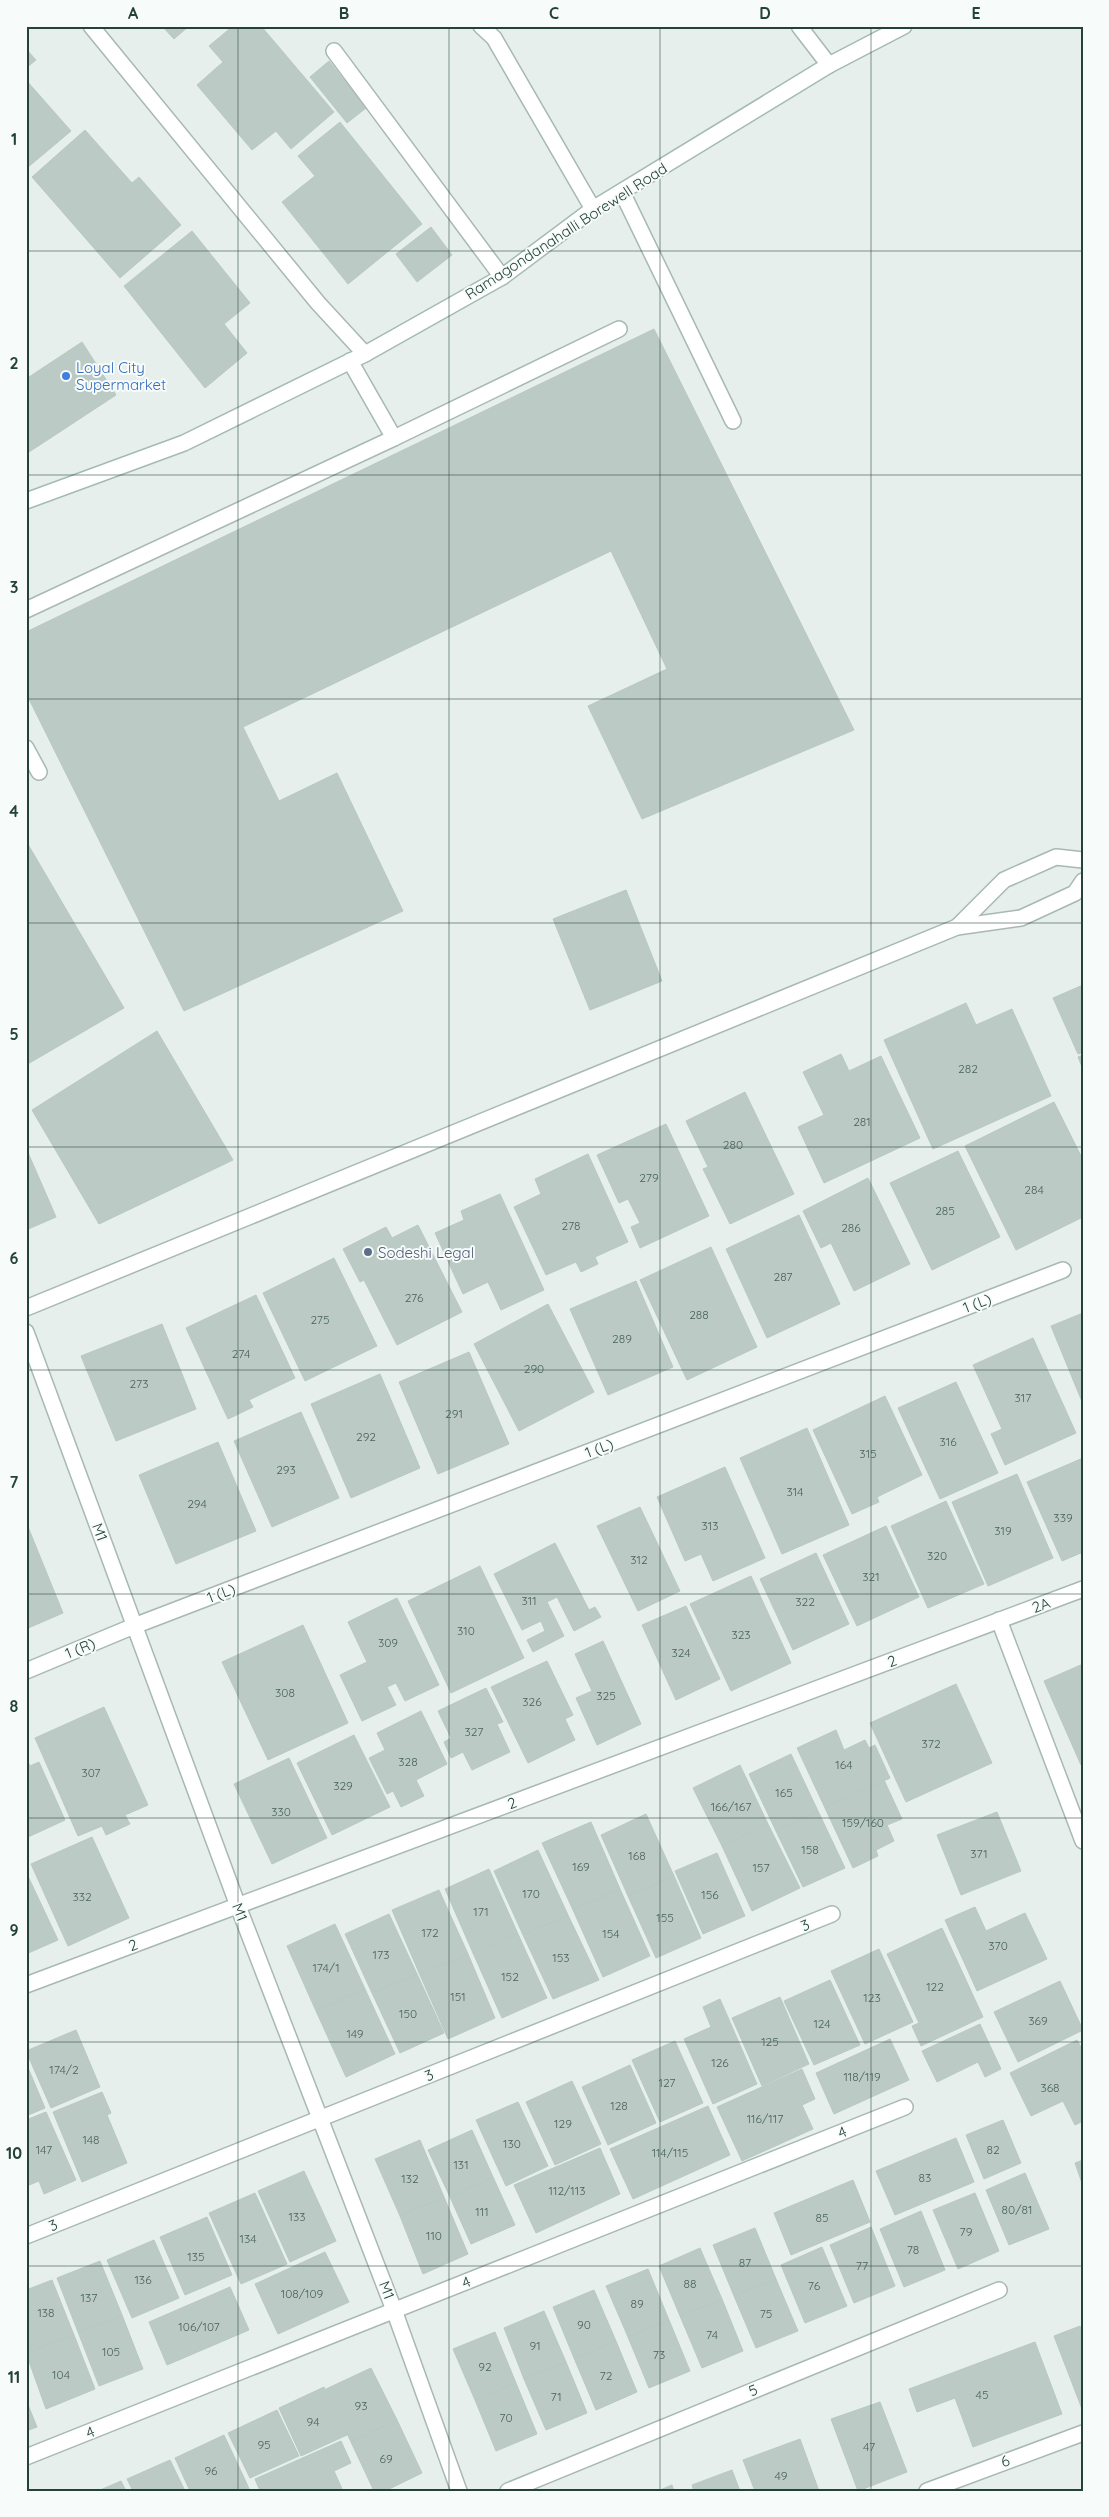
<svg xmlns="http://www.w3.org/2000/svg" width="1109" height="2517" font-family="Quicksand,sans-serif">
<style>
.building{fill:#bbcac4;stroke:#b8c9c2}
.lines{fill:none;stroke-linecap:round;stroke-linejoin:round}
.lane-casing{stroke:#a8b8b2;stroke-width:18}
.street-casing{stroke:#a8b8b2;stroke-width:18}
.secondary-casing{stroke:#a4bbb3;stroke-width:18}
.lane{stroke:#fff;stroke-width:15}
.street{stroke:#fff;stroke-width:15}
.secondary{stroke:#fff;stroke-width:15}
.grid{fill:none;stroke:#24423a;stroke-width:1;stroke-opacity:0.55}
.shop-dot{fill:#3f7fe0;stroke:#f7fbf9;stroke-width:2}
.service-dot{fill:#5c6f8a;stroke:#f7fbf9;stroke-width:2}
.labels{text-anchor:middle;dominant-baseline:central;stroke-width:4;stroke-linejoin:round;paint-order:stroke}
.number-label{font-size:12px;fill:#4a645c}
.street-label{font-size:15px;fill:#24423a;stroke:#f7fbf9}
.shop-label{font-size:15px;fill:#366cbe;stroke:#f7fbf9;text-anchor:start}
.service-label{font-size:15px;fill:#4e5e75;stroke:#f7fbf9;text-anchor:start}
.neatline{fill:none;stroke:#24423a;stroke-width:2}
.grid-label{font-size:16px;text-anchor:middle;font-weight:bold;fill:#24423a}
</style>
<rect width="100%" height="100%" fill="#e6efeb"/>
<g class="building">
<path d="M162 26H189L174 39Z"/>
<path d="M233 26H261L334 112 291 149 276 131 252 150 197 85 223 62 209 46Z"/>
<path d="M26 49 36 60 26 68Z"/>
<path d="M329 61 366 108 347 123 310 77Z"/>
<path d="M26 80 71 131 27 168 26 167Z"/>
<path d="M340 122 422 224 348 284 282 202 315 176 298 156Z"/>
<path d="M85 130 132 183 139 177 181 225 120 278 32 177Z"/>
<path d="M431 227 452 255 417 282 396 254Z"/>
<path d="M192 231 250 303 224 324 247 353 205 388 124 286Z"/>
<path d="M654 329 854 730 642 819 588 706 667 669 611 551 243 727 279 801 337 773 403 911 184 1011 26 693V632Z"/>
<path d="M82 342 116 395 26 454V379Z"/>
<path d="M26 841 124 1008 26 1065Z"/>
<path d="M626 890 662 981 590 1010 553 919Z"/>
<path d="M1083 985V1052L1078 1054 1053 998Z"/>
<path d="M966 1003 976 1025 1012 1009 1051 1096 933 1149 884 1040Z"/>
<path d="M157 1031 233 1160 99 1224 32 1110Z"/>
<path d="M841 1054 849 1071 881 1056 920 1138 824 1183 798 1127 824 1115 803 1072Z"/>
<path d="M1083 1055V1069L1078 1057Z"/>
<path d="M745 1092 794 1194 730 1224 703 1169 708 1167 686 1121Z"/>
<path d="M1054 1102 1083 1160V1217L1016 1250 965 1146Z"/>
<path d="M666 1124 709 1216 640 1248 631 1227 640 1223 628 1199 619 1203 597 1155Z"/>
<path d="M26 1148 56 1217 26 1230Z"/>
<path d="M958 1151 1000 1237 932 1270 890 1183Z"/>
<path d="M588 1154 628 1242 595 1257 598 1264 581 1272 576 1262 546 1275 514 1207 541 1194 535 1179Z"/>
<path d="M868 1178 910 1264 854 1291 831 1243 821 1248 803 1211Z"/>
<path d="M500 1194 544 1290 501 1310 488 1282 463 1294 435 1233 464 1220 461 1211Z"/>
<path d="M799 1215 840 1304 767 1338 726 1249Z"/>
<path d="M418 1225 462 1312 397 1345 364 1280 360 1282 343 1249 386 1227 392 1238Z"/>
<path d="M711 1247 757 1347 687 1380 640 1280Z"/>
<path d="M334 1258 377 1346 305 1381 263 1293Z"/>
<path d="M636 1281 673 1367 608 1395 570 1309Z"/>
<path d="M256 1295 295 1378 249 1400 253 1407 228 1419 186 1328Z"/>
<path d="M548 1304 594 1392 519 1431 474 1344Z"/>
<path d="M1083 1313V1404L1051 1326Z"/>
<path d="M162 1324 196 1409 116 1441 81 1356Z"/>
<path d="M1033 1338 1076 1433 1005 1465 991 1434 1002 1429 973 1365Z"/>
<path d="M469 1352 509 1444 438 1474 399 1382Z"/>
<path d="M380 1374 420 1468 351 1498 311 1404Z"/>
<path d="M956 1382 998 1473 940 1499 898 1408Z"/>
<path d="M885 1396 922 1475 877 1497 879 1502 852 1514 813 1430Z"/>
<path d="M301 1412 339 1498 272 1527 234 1441Z"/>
<path d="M807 1428 849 1525 782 1554 740 1458Z"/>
<path d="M218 1442 256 1531 176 1564 139 1475Z"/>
<path d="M1083 1458V1552L1062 1561 1027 1482Z"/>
<path d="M725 1467 765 1558 713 1581 701 1554 685 1561 657 1497Z"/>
<path d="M1017 1474 1053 1558 988 1586 952 1502Z"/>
<path d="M946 1501 984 1584 928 1608 891 1526Z"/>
<path d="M640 1507 680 1591 638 1611 597 1526Z"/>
<path d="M26 1522 63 1613 26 1629Z"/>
<path d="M886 1526 919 1597 857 1626 823 1555Z"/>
<path d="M555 1543 589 1610 595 1607 601 1617 574 1631 557 1597 547 1602 564 1636 533 1652 527 1640 545 1631 541 1621 522 1630 494 1574Z"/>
<path d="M816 1553 849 1624 793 1650 760 1579Z"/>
<path d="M480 1566 524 1658 451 1693 408 1601Z"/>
<path d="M751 1576 791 1663 731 1691 690 1604Z"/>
<path d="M397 1598 439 1685 405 1701 396 1683 387 1687 396 1705 362 1721 340 1675 367 1662 348 1622Z"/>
<path d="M686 1606 720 1679 676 1700 642 1625Z"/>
<path d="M303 1625 348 1723 268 1760 222 1662Z"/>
<path d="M603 1641 641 1724 597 1745 576 1698 592 1691 575 1654Z"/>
<path d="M547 1661 573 1715 565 1719 575 1740 528 1763 491 1687Z"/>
<path d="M1083 1664V1764L1081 1765 1044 1681Z"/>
<path d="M956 1684 992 1763 906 1802 870 1723Z"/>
<path d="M486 1688 503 1722 497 1724 510 1752 472 1770 463 1752 451 1758 444 1742 451 1738 438 1711Z"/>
<path d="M104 1707 148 1805 125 1815 130 1824 106 1835 102 1826 78 1836 35 1738Z"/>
<path d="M421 1711 447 1764 416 1780 424 1796 401 1807 393 1791 387 1794 369 1758 385 1750 377 1733Z"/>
<path d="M836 1730 844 1750 865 1740 869 1748 875 1745 890 1778 825 1808 797 1748Z"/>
<path d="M354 1735 390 1807 332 1835 297 1763Z"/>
<path d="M791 1754 818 1811 776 1831 749 1774Z"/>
<path d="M26 1758 30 1766 39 1762 65 1820 26 1838Z"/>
<path d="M289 1758 327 1838 272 1864 234 1784Z"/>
<path d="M740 1765 768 1824 722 1846 693 1788Z"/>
<path d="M884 1780 902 1819 887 1825 894 1841 876 1850 878 1856 853 1868 825 1808Z"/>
<path d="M818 1811 845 1868 803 1887 776 1831Z"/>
<path d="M997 1812 1021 1871 961 1895 937 1835Z"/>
<path d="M646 1814 674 1876 628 1896 601 1835Z"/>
<path d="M591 1822 620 1889 573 1910 542 1843Z"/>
<path d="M768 1824 800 1888 752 1911 722 1846Z"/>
<path d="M92 1837 129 1918 68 1946 31 1864Z"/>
<path d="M538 1850 568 1915 523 1935 494 1871Z"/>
<path d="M717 1853 745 1916 703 1934 675 1871Z"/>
<path d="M489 1869 518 1934 473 1953 445 1889Z"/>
<path d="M26 1872 58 1940 26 1954Z"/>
<path d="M674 1876 701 1938 656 1958 628 1896Z"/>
<path d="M620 1889 650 1956 603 1977 573 1910Z"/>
<path d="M439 1890 468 1954 420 1975 392 1910Z"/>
<path d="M975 1907 986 1931 1025 1913 1047 1959 977 1991 945 1920Z"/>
<path d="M389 1914 417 1974 372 1993 345 1934Z"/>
<path d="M568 1915 599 1980 553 1999 523 1935Z"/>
<path d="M335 1924 365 1989 316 2011 287 1946Z"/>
<path d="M942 1928 983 2017 921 2046 912 2026 919 2023 887 1954Z"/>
<path d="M518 1934 547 1998 502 2018 473 1953Z"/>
<path d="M879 1949 913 2022 865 2044 831 1971Z"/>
<path d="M468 1954 495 2018 448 2039 420 1975Z"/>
<path d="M417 1974 444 2033 400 2053 372 1993Z"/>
<path d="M830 1980 860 2045 814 2065 784 2001Z"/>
<path d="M1060 1981 1083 2030 1018 2062 994 2012Z"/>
<path d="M365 1989 395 2054 346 2077 316 2011Z"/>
<path d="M780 1997 809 2064 762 2086 732 2018Z"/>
<path d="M720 1999 757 2084 713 2104 684 2039 711 2027 703 2007Z"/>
<path d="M980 2024 1001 2069 985 2077 978 2062 937 2082 922 2051Z"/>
<path d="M76 2030 100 2087 51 2108 26 2051Z"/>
<path d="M890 2039 909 2080 834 2114 816 2073Z"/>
<path d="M1077 2040 1083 2051V2121L1075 2125 1063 2101 1031 2116 1010 2073Z"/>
<path d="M675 2041 703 2103 660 2122 632 2060Z"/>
<path d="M26 2063 45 2108 26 2116Z"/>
<path d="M630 2065 656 2123 608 2145 582 2087Z"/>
<path d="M802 2069 815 2099 802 2105 813 2129 742 2161 717 2107Z"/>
<path d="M572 2081 601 2144 555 2165 526 2102Z"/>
<path d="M102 2092 111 2113 107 2115 127 2163 82 2182 53 2112Z"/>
<path d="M518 2102 548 2166 506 2186 476 2120Z"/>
<path d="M708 2106 730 2155 633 2199 610 2149Z"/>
<path d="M46 2112 76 2180 44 2194 39 2181 29 2185 26 2178V2120Z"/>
<path d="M1003 2120 1021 2163 984 2179 966 2135Z"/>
<path d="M472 2130 493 2177 450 2197 428 2150Z"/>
<path d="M956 2138 974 2182 895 2215 876 2171Z"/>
<path d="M420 2140 444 2197 400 2216 375 2159Z"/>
<path d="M600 2148 620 2194 536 2233 514 2185Z"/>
<path d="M1083 2160V2186L1075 2163Z"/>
<path d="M304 2171 336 2241 290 2262 258 2191Z"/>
<path d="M1025 2173 1049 2229 1009 2245 986 2190Z"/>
<path d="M493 2177 515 2225 471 2244 450 2197Z"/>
<path d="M853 2180 870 2222 791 2255 774 2213Z"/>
<path d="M255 2193 287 2264 241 2284 209 2213Z"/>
<path d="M975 2193 999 2251 958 2269 933 2210Z"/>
<path d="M444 2197 468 2254 423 2274 400 2216Z"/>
<path d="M921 2211 945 2270 904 2287 880 2229Z"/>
<path d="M207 2217 232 2275 185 2295 160 2237Z"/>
<path d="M871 2227 895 2286 854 2303 830 2245Z"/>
<path d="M755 2228 776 2279 734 2296 713 2245Z"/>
<path d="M154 2240 179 2298 132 2318 107 2260Z"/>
<path d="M822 2247 847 2306 805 2323 781 2265Z"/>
<path d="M700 2248 722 2299 680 2316 659 2266Z"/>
<path d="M325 2252 349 2302 278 2334 255 2284Z"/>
<path d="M100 2261 122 2315 78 2332 57 2278Z"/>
<path d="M648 2269 669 2320 628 2337 606 2286Z"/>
<path d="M776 2279 798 2331 756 2348 734 2296Z"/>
<path d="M52 2280 74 2335 26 2353V2290Z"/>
<path d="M230 2287 249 2330 167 2365 149 2322Z"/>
<path d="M594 2290 616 2341 574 2358 553 2307Z"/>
<path d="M722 2299 743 2351 702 2368 680 2316Z"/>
<path d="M544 2311 566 2362 524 2379 504 2328Z"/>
<path d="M122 2315 143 2369 99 2386 78 2332Z"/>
<path d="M669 2320 690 2371 649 2388 628 2337Z"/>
<path d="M1080 2326 1083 2334 1082 2409 1054 2336Z"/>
<path d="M495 2332 516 2383 475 2400 453 2349Z"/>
<path d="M74 2335 95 2389 46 2409 26 2353Z"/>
<path d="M616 2341 637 2392 596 2410 574 2358Z"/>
<path d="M1035 2342 1062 2414 973 2447 955 2398 917 2412 909 2389Z"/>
<path d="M566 2362 587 2413 546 2430 524 2379Z"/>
<path d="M371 2368 397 2420 351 2442 326 2389Z"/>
<path d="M516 2383 537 2434 496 2451 475 2400Z"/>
<path d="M324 2387 347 2435 301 2456 279 2408Z"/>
<path d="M26 2400 37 2427 26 2431Z"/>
<path d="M880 2402 907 2472 858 2491 831 2419Z"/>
<path d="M277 2410 299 2456 250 2478 228 2433Z"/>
<path d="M397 2420 422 2473 385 2491H374L351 2442Z"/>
<path d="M224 2435 246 2482 228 2491H190L175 2458Z"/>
<path d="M800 2439 819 2491H755L743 2460Z"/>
<path d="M341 2441 351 2463 334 2471 343 2491H260L255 2479Z"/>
<path d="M170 2460 185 2491H133L127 2479Z"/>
<path d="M732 2470 740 2491H694L692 2485Z"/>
<path d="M121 2481 126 2491H98Z"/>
<path d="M246 2482 250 2491H228Z"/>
<path d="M672 2485 674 2491H658Z"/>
</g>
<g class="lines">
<g class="lane-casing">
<g id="lane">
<path d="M622 192 733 421"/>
<path d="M394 438 619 329"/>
<path d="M26 610 394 438 350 361"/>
<path d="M26 748 39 772"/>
</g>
</g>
<g class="street-casing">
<g id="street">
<path d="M91 26 318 303 365 354"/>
<path d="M481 26 494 38 593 209"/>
<path d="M799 26 829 65"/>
<path d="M334 51 502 277"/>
<path d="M957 927 1004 880 1056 857 1083 860"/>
<path d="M26 1308 957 927 1021 918 1075 893 1083 881"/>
<path d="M26 1332 238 1906 394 2310 459 2491"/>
<path d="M999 1620 1083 1841"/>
<path d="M26 1671 134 1626 1063 1270"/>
<path d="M26 1985 1083 1589"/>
<path d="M26 2236 832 1914"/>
<path d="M26 2457 905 2107"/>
<path d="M508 2491 999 2290"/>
<path d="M927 2491 1083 2433"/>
</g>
</g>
<g class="secondary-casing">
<path id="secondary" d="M26 501 184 443 365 354 502 277 593 209 829 65 904 26"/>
</g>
<use href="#lane" class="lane"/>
<use href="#street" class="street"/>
<use href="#secondary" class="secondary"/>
</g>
<path class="grid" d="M238 26V2491M449 26V2491M660 26V2491M871 26V2491M26 251H1083M26 475H1083M26 699H1083M26 923H1083M26 1147H1083M26 1370H1083M26 1594H1083M26 1818H1083M26 2042H1083M26 2266H1083"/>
<circle class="shop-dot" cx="66" cy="376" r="5"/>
<circle class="service-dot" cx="368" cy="1252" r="5"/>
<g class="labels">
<g class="number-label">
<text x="968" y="1068">282</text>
<text x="862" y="1121">281</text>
<text x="733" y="1144">280</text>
<text x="649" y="1177">279</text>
<text x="1034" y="1189">284</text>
<text x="945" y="1210">285</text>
<text x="571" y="1225">278</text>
<text x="851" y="1227">286</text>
<text x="783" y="1276">287</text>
<text x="414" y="1297">276</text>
<text x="699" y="1314">288</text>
<text x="320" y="1319">275</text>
<text x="622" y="1338">289</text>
<text x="241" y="1353">274</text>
<text x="534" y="1368">290</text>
<text x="139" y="1383">273</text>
<text x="1023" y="1397">317</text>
<text x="454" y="1413">291</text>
<text x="366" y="1436">292</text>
<text x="948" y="1441">316</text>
<text x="868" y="1453">315</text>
<text x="286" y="1469">293</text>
<text x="795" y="1491">314</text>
<text x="197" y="1503">294</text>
<text x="1063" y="1517">339</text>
<text x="710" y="1525">313</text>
<text x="1003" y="1530">319</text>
<text x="937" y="1555">320</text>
<text x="639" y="1559">312</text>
<text x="871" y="1576">321</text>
<text x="529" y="1600">311</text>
<text x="805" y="1601">322</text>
<text x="466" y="1630">310</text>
<text x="741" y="1634">323</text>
<text x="388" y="1642">309</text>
<text x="681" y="1652">324</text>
<text x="285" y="1692">308</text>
<text x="606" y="1695">325</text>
<text x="532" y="1701">326</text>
<text x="474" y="1731">327</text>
<text x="931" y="1743">372</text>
<text x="408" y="1761">328</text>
<text x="844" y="1764">164</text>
<text x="91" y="1772">307</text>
<text x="343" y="1785">329</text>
<text x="784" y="1792">165</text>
<text x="731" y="1806">166/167</text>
<text x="281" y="1811">330</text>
<text x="863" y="1822">159/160</text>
<text x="810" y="1849">158</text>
<text x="979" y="1853">371</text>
<text x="637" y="1855">168</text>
<text x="581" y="1866">169</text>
<text x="761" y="1867">157</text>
<text x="531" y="1893">170</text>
<text x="710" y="1894">156</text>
<text x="82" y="1896">332</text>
<text x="481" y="1911">171</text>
<text x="665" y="1917">155</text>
<text x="430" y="1932">172</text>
<text x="611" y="1933">154</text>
<text x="998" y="1945">370</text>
<text x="381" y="1954">173</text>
<text x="561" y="1957">153</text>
<text x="326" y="1967">174/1</text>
<text x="510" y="1976">152</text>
<text x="935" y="1986">122</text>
<text x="458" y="1996">151</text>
<text x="872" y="1997">123</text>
<text x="408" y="2013">150</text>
<text x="1038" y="2020">369</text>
<text x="822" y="2023">124</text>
<text x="355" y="2033">149</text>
<text x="770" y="2041">125</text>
<text x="720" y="2062">126</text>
<text x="64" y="2069">174/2</text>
<text x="862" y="2076">118/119</text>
<text x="667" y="2082">127</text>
<text x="1050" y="2087">368</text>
<text x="619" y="2105">128</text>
<text x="765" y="2118">116/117</text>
<text x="563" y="2123">129</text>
<text x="91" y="2139">148</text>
<text x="512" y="2143">130</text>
<text x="44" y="2149">147</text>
<text x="993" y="2149">82</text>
<text x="670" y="2152">114/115</text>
<text x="461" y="2164">131</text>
<text x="925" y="2177">83</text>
<text x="410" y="2178">132</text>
<text x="567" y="2190">112/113</text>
<text x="1017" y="2209">80/81</text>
<text x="482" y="2211">111</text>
<text x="297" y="2216">133</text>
<text x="822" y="2217">85</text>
<text x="966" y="2231">79</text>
<text x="434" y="2235">110</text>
<text x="248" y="2238">134</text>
<text x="913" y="2249">78</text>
<text x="196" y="2256">135</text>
<text x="745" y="2262">87</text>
<text x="862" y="2265">77</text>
<text x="143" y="2279">136</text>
<text x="690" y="2283">88</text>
<text x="814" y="2285">76</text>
<text x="302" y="2293">108/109</text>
<text x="89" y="2297">137</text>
<text x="637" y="2303">89</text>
<text x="46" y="2312">138</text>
<text x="766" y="2313">75</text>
<text x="584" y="2324">90</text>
<text x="199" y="2326">106/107</text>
<text x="712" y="2334">74</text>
<text x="535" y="2345">91</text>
<text x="111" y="2351">105</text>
<text x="659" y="2354">73</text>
<text x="485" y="2366">92</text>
<text x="61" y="2374">104</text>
<text x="606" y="2375">72</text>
<text x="982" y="2394">45</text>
<text x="556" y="2396">71</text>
<text x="361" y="2405">93</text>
<text x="506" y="2417">70</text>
<text x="313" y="2421">94</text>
<text x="264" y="2444">95</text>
<text x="869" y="2446">47</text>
<text x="386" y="2458">69</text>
<text x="211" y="2470">96</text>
<text x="781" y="2475">49</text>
</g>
<g class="street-label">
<text transform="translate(566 231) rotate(-33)">Ramagondanahalli Borewell Road</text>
<text transform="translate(977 1303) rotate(-21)">1 (L)</text>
<text transform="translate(599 1448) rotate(-21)">1 (L)</text>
<text transform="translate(100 1532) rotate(70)">M1</text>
<text transform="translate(221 1593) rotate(-21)">1 (L)</text>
<text transform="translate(1041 1605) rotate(-21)">2A</text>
<text transform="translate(80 1648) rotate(-22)">1 (R)</text>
<text transform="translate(892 1661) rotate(-21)">2</text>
<text transform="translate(512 1803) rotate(-21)">2</text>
<text transform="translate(240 1912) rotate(69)">M1</text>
<text transform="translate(805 1925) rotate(-22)">3</text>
<text transform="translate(133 1945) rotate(-21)">2</text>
<text transform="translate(429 2075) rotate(-22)">3</text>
<text transform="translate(842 2132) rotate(-22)">4</text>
<text transform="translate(53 2225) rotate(-22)">3</text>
<text transform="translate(466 2282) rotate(-22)">4</text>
<text transform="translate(387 2290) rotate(69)">M1</text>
<text transform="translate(753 2390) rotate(-22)">5</text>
<text transform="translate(90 2432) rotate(-22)">4</text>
<text transform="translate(1005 2461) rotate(-21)">6</text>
</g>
<g class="shop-label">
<text x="76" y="367">Loyal City<tspan x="76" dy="17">Supermarket</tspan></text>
</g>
<g class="service-label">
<text x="378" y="1252">Sodeshi Legal</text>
</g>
</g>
<rect width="1109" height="2517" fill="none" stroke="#f7fbf9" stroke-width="55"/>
<rect x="28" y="28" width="1054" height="2462" class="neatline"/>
<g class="grid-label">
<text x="133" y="19">A</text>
<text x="344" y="19">B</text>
<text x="554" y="19">C</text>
<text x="765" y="19">D</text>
<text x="976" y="19">E</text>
<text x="14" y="145">1</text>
<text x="14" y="369">2</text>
<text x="14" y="593">3</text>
<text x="14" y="817">4</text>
<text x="14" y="1040">5</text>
<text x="14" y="1264">6</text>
<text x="14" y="1488">7</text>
<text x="14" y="1712">8</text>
<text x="14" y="1936">9</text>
<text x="14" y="2159">10</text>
<text x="14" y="2383">11</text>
</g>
</svg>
